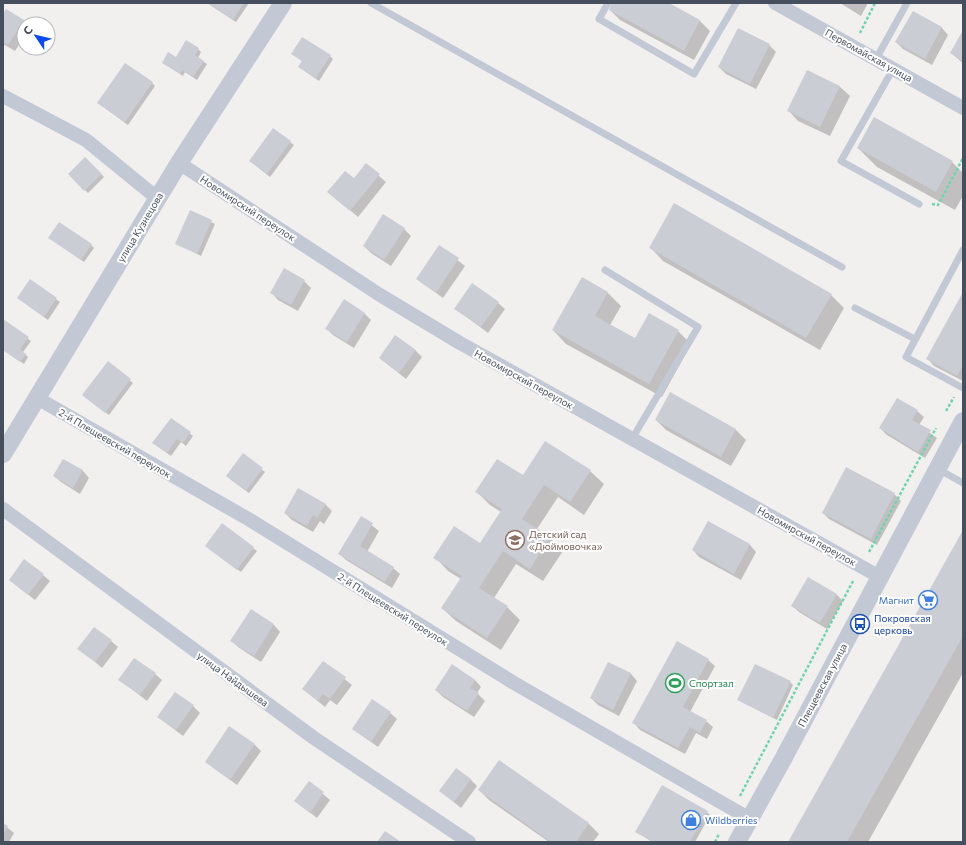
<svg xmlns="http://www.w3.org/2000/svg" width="966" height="845" font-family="Commissioner,sans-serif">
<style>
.shadow{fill:#0003}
.building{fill:#cbcdd5}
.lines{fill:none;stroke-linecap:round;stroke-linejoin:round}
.path{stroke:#70d3b2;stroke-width:2.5;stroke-dasharray:3 2;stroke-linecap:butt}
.service{stroke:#c2c9d5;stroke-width:7}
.minor{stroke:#c2c9d5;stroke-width:14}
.tertiary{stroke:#c2c9d5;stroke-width:18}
.labels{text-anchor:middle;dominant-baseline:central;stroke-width:4;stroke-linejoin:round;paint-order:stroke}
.street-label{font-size:10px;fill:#464f5e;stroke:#fff}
.education-label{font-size:10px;fill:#785e54;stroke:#fff;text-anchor:start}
.shop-label{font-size:10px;fill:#366cbe;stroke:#fff;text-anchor:end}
.transit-label{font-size:10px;fill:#164399;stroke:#fff;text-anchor:start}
.leisure-label{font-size:10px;fill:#27864d;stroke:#fff;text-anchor:start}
</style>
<rect width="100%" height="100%" fill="#f2efef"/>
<g class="shadow">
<path d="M207 3H249L236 22Z"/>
<path d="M613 3H667L700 21 710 31 694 60 620 20 610 10Z"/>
<path d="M840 3H868L861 16Z"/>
<path d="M913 12 942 28 948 35 932 65 903 49 896 42Z"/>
<path d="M3 15 23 21 26 24H24V37L15 51 3 44Z"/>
<path d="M963 32V63L951 53Z"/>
<path d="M769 45 776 52 756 89 726 74 719 67Z"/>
<path d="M198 49 201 52 198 58 207 64 197 80 185 72 183 76 163 62Z"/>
<path d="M330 56 333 59 319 81 299 67 302 61Z"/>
<path d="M152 83 155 86 128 125 98 103Z"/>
<path d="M839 86 850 96 830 136 798 121 788 110Z"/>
<path d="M874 119 952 162 963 173V196L955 210 877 167 858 148Z"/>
<path d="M273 129 294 145 270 177 250 161Z"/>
<path d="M85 158 104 177 88 193 69 174Z"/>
<path d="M366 165 386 182 358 217 329 192 354 180Z"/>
<path d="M190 212 215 224 201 256 176 243Z"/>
<path d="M404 229 411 236 391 266 371 253 364 246Z"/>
<path d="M50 238 91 245 94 248 84 262Z"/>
<path d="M439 246 465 266 443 298 417 279Z"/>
<path d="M650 247 831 295 844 308 820 350 663 261Z"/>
<path d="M284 270 304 281 311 288 298 311 278 300 272 293Z"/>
<path d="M30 281 60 302 48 320 18 298Z"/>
<path d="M607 292 621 306 610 325 636 340 678 331 691 344 662 397 566 344 553 330Z"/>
<path d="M963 294V381L934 366 928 359Z"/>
<path d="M344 301 365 314 371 320 354 348 333 335 327 329Z"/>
<path d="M498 303 505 309 488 333 456 309Z"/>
<path d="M3 322 31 341 23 352 28 357 24 364 3 350Z"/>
<path d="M415 350 422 357 406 379 380 358Z"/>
<path d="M108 363 133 383 109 415 86 398Z"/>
<path d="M670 394 736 430 746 440 731 466 666 430 656 420Z"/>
<path d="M917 411 924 417 919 425 937 438 925 458 887 435 880 428Z"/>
<path d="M171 419 193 436 186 446 181 442 171 456 157 446Z"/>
<path d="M243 455 265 472 249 493 230 479Z"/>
<path d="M63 460 83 471 89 478 80 494 61 482 54 476Z"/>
<path d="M590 471 604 484 584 515 558 497 537 529 550 538 563 551 543 581 516 564 494 598 507 607 520 620 501 650 456 621 442 608 461 579 448 571 435 557 480 544 501 512 490 505 477 492 523 477Z"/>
<path d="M894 494 901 501 877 545 829 519 823 513Z"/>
<path d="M325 504 332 511 324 524 320 521 313 532 292 520 285 513Z"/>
<path d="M361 517 379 531 367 552 393 568 400 574 392 588 346 560 340 554Z"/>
<path d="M708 522 750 545 756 552 741 580 699 557 693 550Z"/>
<path d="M222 525 257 551 241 572 209 549Z"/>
<path d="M963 532V673L868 842H789Z"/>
<path d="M43 575 50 581 35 600 10 580Z"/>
<path d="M836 594 843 601 827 629 799 612 792 606Z"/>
<path d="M251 610 274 625 280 632 261 662 238 647 232 641Z"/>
<path d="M111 641 118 647 102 668 79 648Z"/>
<path d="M708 660 715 666 690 712 706 721 713 727 707 739 696 733 685 754 640 730 634 723Z"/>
<path d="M323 662 352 685 337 705 330 700 325 707 303 689Z"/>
<path d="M609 663 631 674 637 681 619 716 598 705 591 698Z"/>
<path d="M453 666 475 680 481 687 477 693 485 701 474 717 443 697 436 690Z"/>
<path d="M155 674 162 680 147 701 120 680Z"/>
<path d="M790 682 793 685 777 720 739 700Z"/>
<path d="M193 706 200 713 183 736 158 717Z"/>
<path d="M390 713 397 719 378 747 353 729Z"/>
<path d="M254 744 261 751 237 785 206 762Z"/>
<path d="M499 761 589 824 599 834 593 842H549L489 800 479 790Z"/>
<path d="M470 779 477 786 461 808 440 791Z"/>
<path d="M309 782 330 800 317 818 295 801Z"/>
<path d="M707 812 710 815 695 842H652L636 831Z"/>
<path d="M3 824 14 833 9 842H3Z"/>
</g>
<g class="building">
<path d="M207 3H244L233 20Z"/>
<path d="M612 3H669L700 20 684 51 609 10Z"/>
<path d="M6 9 24 20 8 45 3 42V14Z"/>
<path d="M913 11 942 27 925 59 895 42Z"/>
<path d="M738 28 770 44 750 84 718 67Z"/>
<path d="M963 30V61L950 53Z"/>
<path d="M302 37 331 55 316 78 298 67 302 61 291 54Z"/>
<path d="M186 40 199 48 195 55 204 61 193 77 182 70 180 74 162 63 168 52 176 57Z"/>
<path d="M125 63 153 82 125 122 97 103Z"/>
<path d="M807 70 840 86 820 127 787 111Z"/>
<path d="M874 117 953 161 936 192 857 148Z"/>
<path d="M273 128 291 141 267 174 249 161Z"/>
<path d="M85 157 102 174 84 191 68 174Z"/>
<path d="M366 163 380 174 350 211 327 192 345 171 354 178Z"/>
<path d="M674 203 832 294 806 338 649 248Z"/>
<path d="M190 210 212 220 197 254 175 244Z"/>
<path d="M383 214 405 228 384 260 363 246Z"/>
<path d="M59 222 92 244 81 260 48 238Z"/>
<path d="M439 245 459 258 436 293 416 279Z"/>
<path d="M284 268 305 280 291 305 270 293Z"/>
<path d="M582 277 608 292 595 316 635 338 649 313 679 330 649 384 552 330Z"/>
<path d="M30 279 57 298 44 317 17 298Z"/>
<path d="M472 283 499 302 481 327 454 309Z"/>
<path d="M963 292V365L957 376 926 359Z"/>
<path d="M344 299 365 313 347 342 325 329Z"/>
<path d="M3 319 29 337 20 349 26 354 20 362 3 350Z"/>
<path d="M395 335 416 350 399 373 379 358Z"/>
<path d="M108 361 131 379 105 413 82 395Z"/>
<path d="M670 392 736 429 721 457 655 420Z"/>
<path d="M897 398 918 410 912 420 931 430 918 452 879 428Z"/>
<path d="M171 418 191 432 183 443 177 439 167 453 152 443Z"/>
<path d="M545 441 591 470 570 502 544 485 522 519 550 537 530 569 503 551 479 588 508 606 487 638 441 608 462 576 433 558 454 526 480 543 502 509 475 492 497 459 523 475Z"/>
<path d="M243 453 263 468 246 491 226 476Z"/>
<path d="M63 459 83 470 73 488 53 476Z"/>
<path d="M846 467 895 493 871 539 822 513Z"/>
<path d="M298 488 326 504 317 518 313 515 307 526 284 513Z"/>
<path d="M361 516 373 523 360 546 394 567 385 582 338 554Z"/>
<path d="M708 521 750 544 734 574 692 550Z"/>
<path d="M222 523 254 547 237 570 205 546Z"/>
<path d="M963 530V636L847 842H788Z"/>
<path d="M24 559 44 574 28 595 9 580Z"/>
<path d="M808 577 837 594 820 623 791 606Z"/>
<path d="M251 609 274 624 254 656 230 641Z"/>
<path d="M94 627 112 640 95 662 77 649Z"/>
<path d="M677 641 709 659 683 707 707 720 700 733 690 727 678 748 632 723Z"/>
<path d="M134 658 156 673 140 695 118 680Z"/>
<path d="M323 661 346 677 330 699 323 694 318 701 302 689Z"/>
<path d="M608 662 631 673 613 710 590 698Z"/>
<path d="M452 664 475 680 470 688 479 693 467 711 435 690Z"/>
<path d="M755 664 791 681 773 718 737 700Z"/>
<path d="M175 692 194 705 176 730 157 717Z"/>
<path d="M372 699 391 712 371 742 352 729Z"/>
<path d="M229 726 255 744 230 780 205 762Z"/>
<path d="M499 760 589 823 576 842H551L478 790Z"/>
<path d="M456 768 471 779 454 802 439 791Z"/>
<path d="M309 781 324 792 310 813 294 801Z"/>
<path d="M662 785 708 811 690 842H653L635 832Z"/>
<path d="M3 823 8 826 3 834Z"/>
<path d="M385 831 401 842H377Z"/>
</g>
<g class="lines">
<g class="path">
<path d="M860 33 875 3"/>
<path d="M932 204 938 205 963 158"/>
<path d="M946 411 954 397"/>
<path d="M869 552 936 428"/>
<path d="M740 796 853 581"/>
<path d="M715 842 719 834"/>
</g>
<g class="service">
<path d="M371 3 842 267"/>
<path d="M608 3 599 19 694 74 736 3"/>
<path d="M876 59 907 3"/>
<path d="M893 69 841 161 919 204"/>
<path d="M963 250 906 357 963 388"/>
<path d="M605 270 698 327 632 439"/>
<path d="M855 308 915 339"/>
<path d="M938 469 963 483"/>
</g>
<g class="minor">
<path d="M775 3 963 108"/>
<path d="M3 96 86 140 157 198"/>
<path d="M179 163 380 295 460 343 880 577"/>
<path d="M37 398 250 520 514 683 750 819"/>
<path d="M3 509 314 738 469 842"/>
</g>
<g class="tertiary">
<path d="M3 454 179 163 283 3"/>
<path d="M737 842 782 761 963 421"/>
</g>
</g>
<defs>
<g id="school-ring" transform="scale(1)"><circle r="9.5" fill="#fff" stroke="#8d6e63" stroke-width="1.5"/><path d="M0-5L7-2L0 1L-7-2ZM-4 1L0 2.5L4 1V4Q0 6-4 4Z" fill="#8d6e63"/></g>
<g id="supermarket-ring" transform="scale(1)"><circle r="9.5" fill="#fff" stroke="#3f7fe0" stroke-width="1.5"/><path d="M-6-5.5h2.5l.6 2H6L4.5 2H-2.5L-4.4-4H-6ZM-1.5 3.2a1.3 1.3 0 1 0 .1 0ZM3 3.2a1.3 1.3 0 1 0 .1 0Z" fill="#3f7fe0"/></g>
<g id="bus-ring" transform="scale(1)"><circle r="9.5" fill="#fff" stroke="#1a4fb4" stroke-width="1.5"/><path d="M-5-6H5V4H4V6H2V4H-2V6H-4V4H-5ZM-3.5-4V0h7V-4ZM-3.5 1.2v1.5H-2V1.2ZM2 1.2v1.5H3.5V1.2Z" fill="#1a4fb4"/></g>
<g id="stadium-ring" transform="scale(1)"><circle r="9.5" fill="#fff" stroke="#2e9e5b" stroke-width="1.5"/><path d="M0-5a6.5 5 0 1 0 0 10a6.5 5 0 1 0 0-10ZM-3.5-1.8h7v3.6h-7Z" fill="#2e9e5b"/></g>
<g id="shop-ring" transform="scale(1)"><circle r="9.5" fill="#fff" stroke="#3f7fe0" stroke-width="1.5"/><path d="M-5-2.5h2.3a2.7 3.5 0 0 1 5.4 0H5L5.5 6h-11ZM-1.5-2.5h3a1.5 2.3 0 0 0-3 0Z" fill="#3f7fe0"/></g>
</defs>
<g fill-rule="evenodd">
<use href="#school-ring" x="515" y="540"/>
<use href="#supermarket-ring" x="928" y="600"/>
<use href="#bus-ring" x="860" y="624"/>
<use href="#stadium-ring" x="675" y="683"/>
<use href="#shop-ring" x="691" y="820"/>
</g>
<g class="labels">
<g class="street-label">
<text transform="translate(869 55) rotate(29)">Первомайская улица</text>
<text transform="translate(248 208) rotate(33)">Новомирский переулок</text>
<text transform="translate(140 227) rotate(-59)">улица Кузнецова</text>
<text transform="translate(524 379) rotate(29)">Новомирский переулок</text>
<text transform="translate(115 443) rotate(30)">2-й Плещеевский переулок</text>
<text transform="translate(807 536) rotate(29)">Новомирский переулок</text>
<text transform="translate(393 609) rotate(32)">2-й Плещеевский переулок</text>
<text transform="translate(233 679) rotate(36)">улица Найдышева</text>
<text transform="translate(822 685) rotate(-62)">Плещеевская улица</text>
</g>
<g class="education-label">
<text x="529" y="534">Детский сад<tspan x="529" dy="12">«Дюймовочка»</tspan></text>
</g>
<g class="shop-label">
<text x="914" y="600">Магнит</text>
<text x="705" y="820" text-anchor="start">Wildberries</text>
</g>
<g class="transit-label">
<text x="874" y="618">Покровская<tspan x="874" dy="12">церковь</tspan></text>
</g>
<g class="leisure-label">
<text x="689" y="683">Спортзал</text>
</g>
</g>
<rect width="966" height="845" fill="none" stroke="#464f5e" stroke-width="8"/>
<g transform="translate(36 36) rotate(305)"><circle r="19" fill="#ffffff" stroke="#b5b9bf"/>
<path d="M0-3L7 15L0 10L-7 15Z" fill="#0b4af0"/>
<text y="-6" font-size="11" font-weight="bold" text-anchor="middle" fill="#464f5e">С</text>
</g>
</svg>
